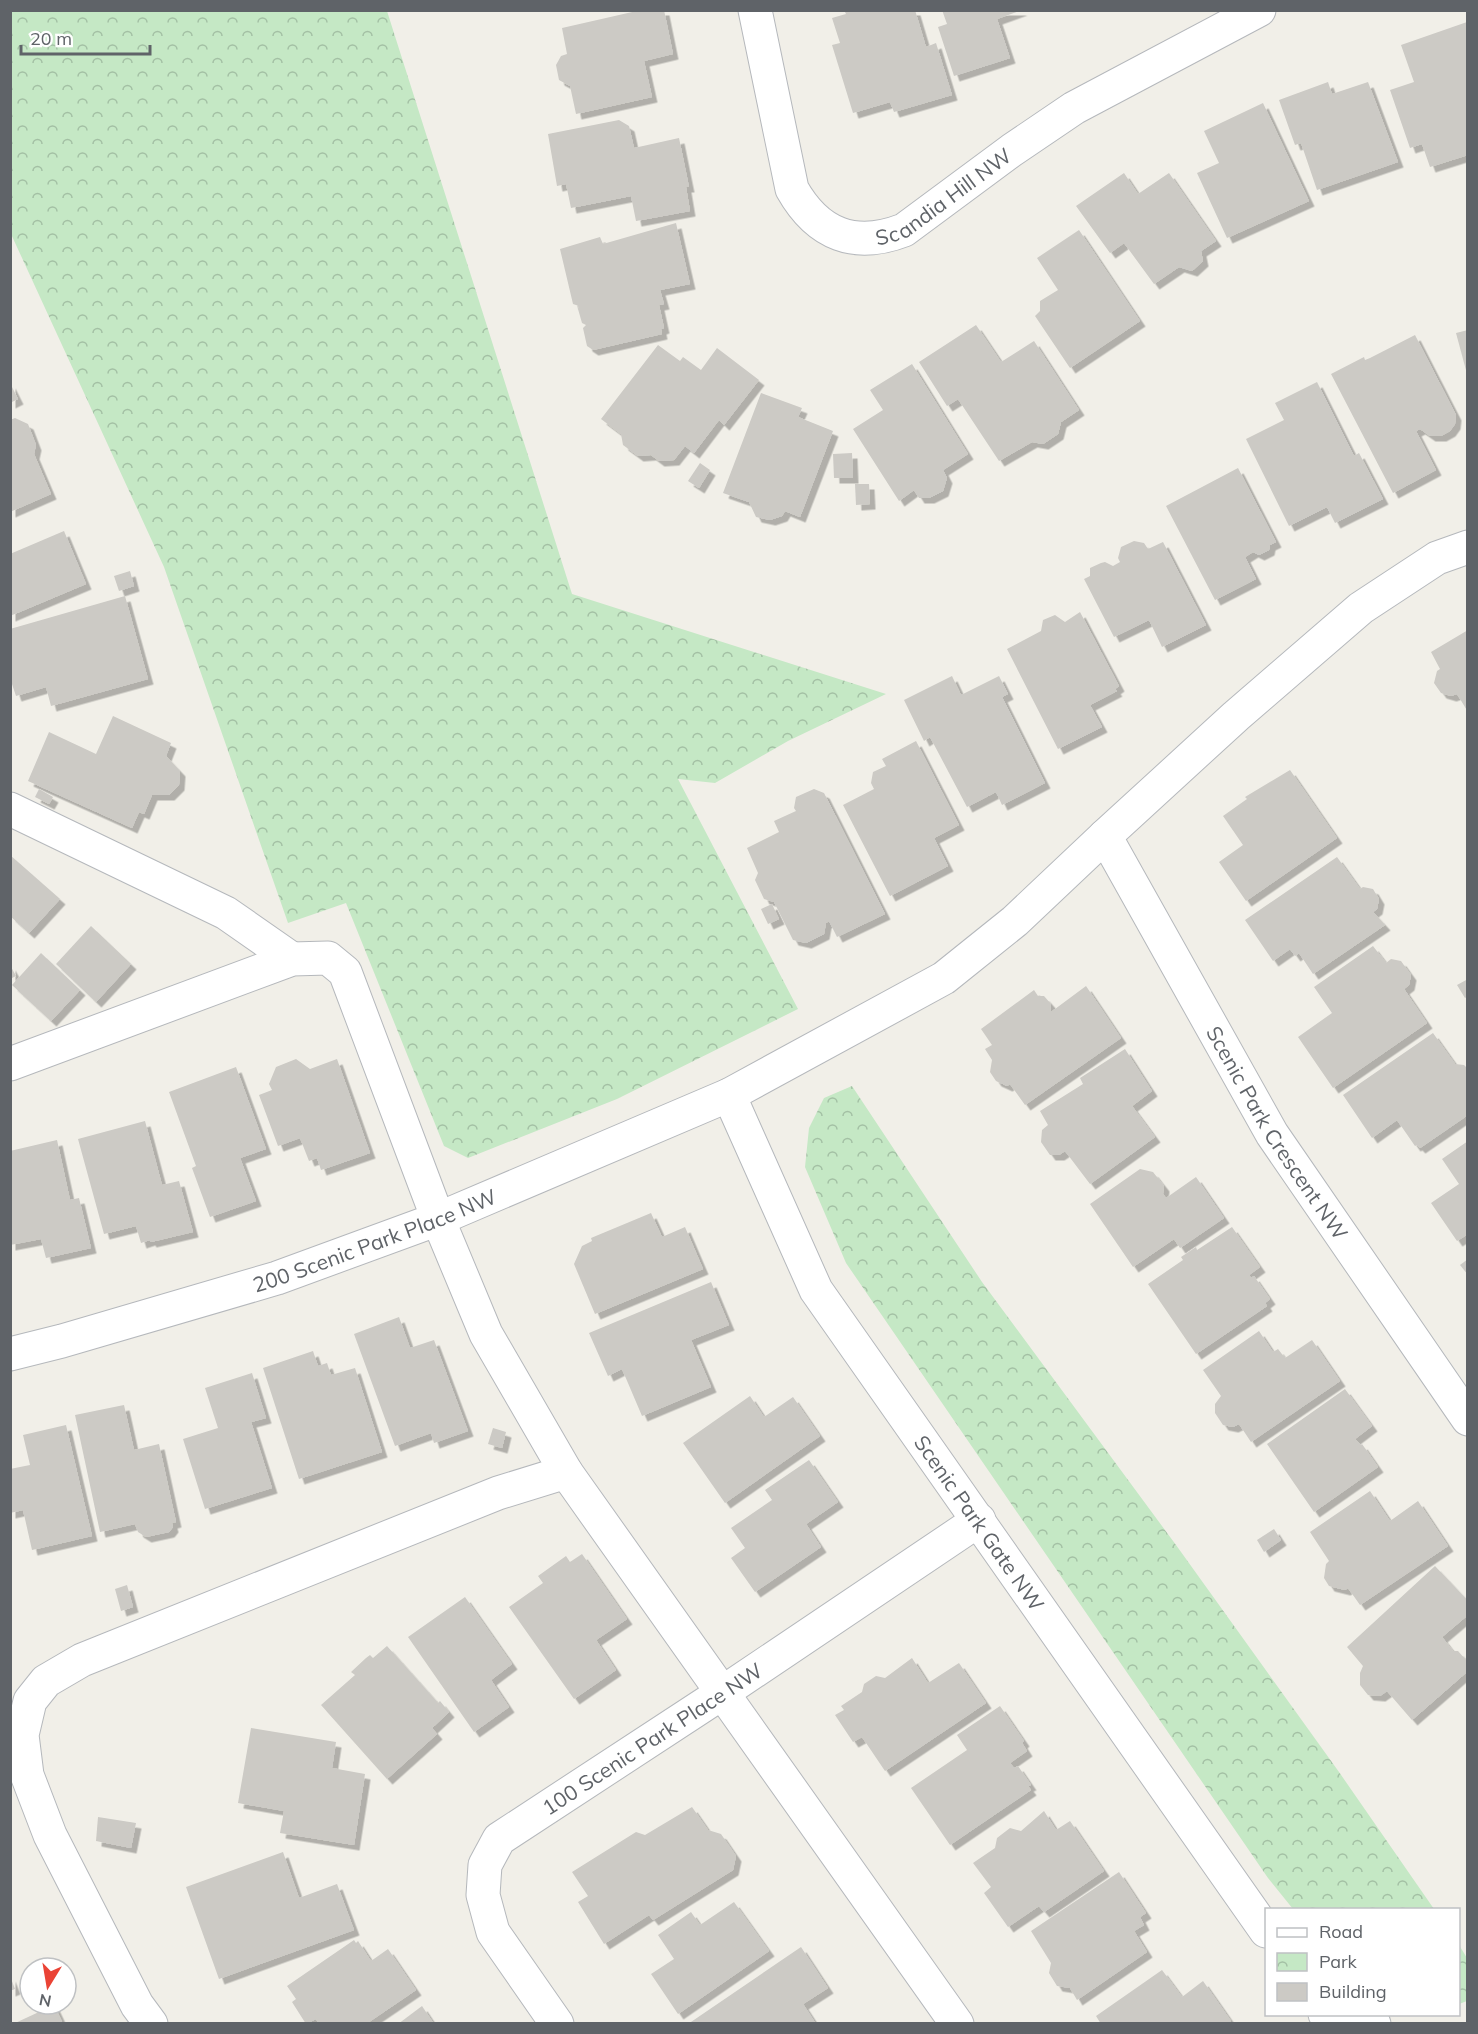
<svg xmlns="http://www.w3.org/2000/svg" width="1478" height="2034" font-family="Mulish,sans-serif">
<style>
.park{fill:url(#park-crowns)}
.building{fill:#cccac5;filter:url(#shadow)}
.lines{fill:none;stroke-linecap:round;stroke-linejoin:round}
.minor-casing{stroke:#b5b8bc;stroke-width:35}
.minor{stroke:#fff;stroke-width:33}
.labels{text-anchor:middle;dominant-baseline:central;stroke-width:4.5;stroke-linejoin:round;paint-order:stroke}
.street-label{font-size:21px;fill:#5f6368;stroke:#fff}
</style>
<defs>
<pattern id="park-crowns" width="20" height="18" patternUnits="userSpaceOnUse" patternTransform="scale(1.5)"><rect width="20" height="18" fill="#c5e8c5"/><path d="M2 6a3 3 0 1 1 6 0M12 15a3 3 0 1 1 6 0" fill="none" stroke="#a3c0a4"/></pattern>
<filter id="shadow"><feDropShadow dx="5.5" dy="5.5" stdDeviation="0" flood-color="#0004"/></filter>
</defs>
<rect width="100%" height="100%" fill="#f1efe8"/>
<g class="park">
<path d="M10 11H387L572 594 886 694 788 741 715 783 678 779 798 1009 617 1099 468 1158 444 1146 346 903 288 923 164 567 11 234Z"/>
<path d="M852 1086 982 1282 1176 1545 1339 1772 1434 1909H1293L1268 1878 846 1263 805 1167 809 1128 824 1098Z"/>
<path d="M1459 1945 1467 1958V2001L1459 2004Z"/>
</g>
<g class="building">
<path d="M641 10H664L673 54 644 61 652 97 576 114 570 86 559 80 556 65 561 56 567 54 562 28Z"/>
<path d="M844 10H915L926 47 936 43 952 95 894 112 890 102 853 113 832 45 840 43 832 18 846 14Z"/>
<path d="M942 10H1022L997 19 1010 58 954 76 938 27 947 24Z"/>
<path d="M1467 22 1468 155 1430 167 1422 144 1410 148 1390 90 1414 82 1401 45Z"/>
<path d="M1328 82 1332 94 1368 82 1398 162 1317 190 1301 143 1295 145 1279 100Z"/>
<path d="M1263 103 1309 201 1227 238 1197 173 1219 163 1204 131Z"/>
<path d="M619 120 629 126 634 148 679 138 689 187H686L690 211 636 221 631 196 571 208 566 184 557 186 548 134Z"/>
<path d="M1124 173 1138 194 1169 173 1216 241 1201 251 1203 261 1192 271 1179 267 1154 284 1124 243 1110 253 1076 206Z"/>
<path d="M676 223 690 284 660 290 664 304 659 305 664 328 661 329 662 334 593 350 587 346 583 328 586 325 582 323 578 309 579 306 573 304 560 249 600 237 603 244Z"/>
<path d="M1079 230 1140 321 1070 368 1035 316 1040 311V301L1058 290 1037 258Z"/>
<path d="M976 325 1001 362 1034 341 1079 410 1061 422 1058 434 1043 444 1032 442 999 461 958 399 947 406 919 362Z"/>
<path d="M1468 330V374H1467L1456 333Z"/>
<path d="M1415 335 1456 415 1455 424 1450 431 1441 436H1430L1420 429 1416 431 1436 470 1393 493 1331 374 1364 357 1365 360 1370 358Z"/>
<path d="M658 345 680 361 683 357 701 370 717 348 759 380 724 425 719 420 694 453 685 446 674 460 659 461 651 455 638 456 623 445 621 434 601 419Z"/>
<path d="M912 364 968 454 943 470 947 478 943 491 929 498H919L914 490 899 501 853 429 883 410 870 390Z"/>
<path d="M1317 382 1354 456 1359 453 1383 499 1335 523 1327 507 1289 526 1246 439 1284 420 1275 403Z"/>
<path d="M10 383 18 399 10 403Z"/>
<path d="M761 393 802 408 798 417 833 431 800 517 785 511 782 516 770 520 756 517 749 502 723 493Z"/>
<path d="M15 418 28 424 36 445 34 454 51 494 10 512V420Z"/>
<path d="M852 453 853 478H834L833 454Z"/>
<path d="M700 463 710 470 699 488 688 481Z"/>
<path d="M1238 468 1276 542 1270 545 1269 550 1259 555 1253 552 1245 557 1256 579 1215 600 1166 506Z"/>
<path d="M855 484H869L870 504 856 505Z"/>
<path d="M64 531 86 584 10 616V554Z"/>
<path d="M1134 541 1144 543 1148 549 1163 542 1206 625 1162 647 1149 620 1114 637 1084 579 1090 576V568L1101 563 1105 562 1113 566 1120 562 1118 558 1121 547Z"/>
<path d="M130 571 134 586 119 591 114 576Z"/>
<path d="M125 596 148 679 51 706 46 687 16 696 10 678V629Z"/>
<path d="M1080 612 1119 686 1115 689 1117 691 1090 705 1102 727 1058 749 1007 649 1041 631 1043 620 1055 615 1065 622Z"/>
<path d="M1468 630V712L1457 694 1451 696 1441 693 1434 683 1437 671 1440 669 1431 652Z"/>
<path d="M952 676 961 695 999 676 1008 694 1002 697 1045 783 1002 805 996 792 967 807 930 737 924 741 904 700Z"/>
<path d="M113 716 171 743 166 756 180 771 179 785 169 795H152L144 814 139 812 132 828 28 781 49 732 96 754Z"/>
<path d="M916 741 959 825 934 838 948 866 890 896 843 805 874 789 871 783 873 772 886 766 882 759Z"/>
<path d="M1290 770 1337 838 1246 901 1219 862 1243 845 1223 816 1247 799 1245 797Z"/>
<path d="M39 789 53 797 49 804 35 797Z"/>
<path d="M814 789 824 793 885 914 837 937 829 921 826 923 824 934 806 943 793 940 774 902 764 899 755 880 758 873 747 848 779 832 774 821 796 811 794 808 796 797Z"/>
<path d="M10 855 60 899 29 933 10 916Z"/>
<path d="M1337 857 1360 889 1363 887 1373 889 1379 899 1377 909 1373 912 1385 925 1313 974 1299 953 1295 956 1290 949 1273 961 1245 920Z"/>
<path d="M772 904 779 919 768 924 761 909Z"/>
<path d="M91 926 131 964 96 1002 56 964Z"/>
<path d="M1373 946 1386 963 1391 959 1401 961 1411 975 1409 985 1404 989 1427 1023 1333 1088 1298 1037 1332 1013 1314 987Z"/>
<path d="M41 953 80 990 51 1021 12 985Z"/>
<path d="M10 965 16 976 10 979Z"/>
<path d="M1468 979V996L1465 998 1457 985Z"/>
<path d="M1086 986 1121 1038 1025 1105 1010 1084 1007 1086 996 1081 990 1072 992 1060 985 1049 992 1045 981 1029 1034 990 1038 996H1044L1051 1004V1012Z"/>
<path d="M1433 1033 1455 1064 1464 1065 1468 1069V1115L1420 1148 1417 1145 1415 1146 1397 1120 1372 1138 1343 1095Z"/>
<path d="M1125 1049 1152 1091 1132 1106 1155 1137 1090 1184 1065 1151 1059 1155H1050L1041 1142 1042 1130 1048 1125 1040 1111 1083 1084 1080 1078Z"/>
<path d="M296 1059 310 1069 337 1059 370 1153 321 1170 317 1158 309 1161 300 1138 278 1146 259 1095 272 1090 269 1084 276 1067Z"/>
<path d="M236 1067 266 1149 240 1158 256 1201 210 1217 192 1168 196 1166 169 1092Z"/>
<path d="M145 1121 162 1185 179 1181 193 1232 151 1242 150 1240 141 1243 136 1226 104 1234 78 1139Z"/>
<path d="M57 1140 70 1200 79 1198 91 1248 46 1258 41 1239 10 1245V1151Z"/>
<path d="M1468 1141V1234L1457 1241 1431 1203 1459 1184 1442 1159Z"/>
<path d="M1140 1169 1153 1172 1164 1186 1163 1194 1166 1198 1196 1177 1224 1218 1180 1248 1174 1239 1133 1267 1090 1204Z"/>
<path d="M651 1213 662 1237 685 1227 703 1269 595 1314 574 1264 582 1246 592 1241 591 1238Z"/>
<path d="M1232 1227 1260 1267 1249 1275 1251 1278 1254 1276 1270 1299 1265 1303 1267 1306 1196 1354 1148 1284 1183 1260 1181 1257 1196 1247 1197 1250Z"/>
<path d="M1468 1259V1275L1460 1265Z"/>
<path d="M711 1282 729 1325 691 1340 711 1387 642 1416 622 1369 608 1376 589 1333Z"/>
<path d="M399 1317 410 1348 434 1340 468 1431 434 1443 431 1433 395 1446 354 1334Z"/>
<path d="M1259 1331 1273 1352 1278 1349 1285 1358 1312 1340 1340 1381 1251 1442 1239 1424 1233 1427 1223 1425 1215 1413V1404L1221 1396 1203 1370Z"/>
<path d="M313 1351 318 1366 327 1363 331 1375 355 1368 382 1452 299 1479 263 1368Z"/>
<path d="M252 1373 266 1418 251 1422 272 1488 205 1509 183 1439 218 1428 205 1388Z"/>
<path d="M1345 1389 1372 1426 1355 1439 1361 1445 1362 1444 1378 1467 1314 1512 1267 1444Z"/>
<path d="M750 1396 764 1417 793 1397 820 1436 725 1503 683 1443Z"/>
<path d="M124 1405 134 1450 159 1444 176 1522 172 1523 173 1527 169 1532 146 1537 138 1532 135 1524 100 1532 75 1415Z"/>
<path d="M66 1425 92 1536 32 1550 23 1510 10 1513V1469L30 1465 23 1435Z"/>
<path d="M493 1428 506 1432 502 1448 488 1444Z"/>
<path d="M809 1460 838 1502 806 1524 821 1547 755 1592 731 1558 745 1548 731 1528 772 1500 765 1490Z"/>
<path d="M1370 1491 1390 1521 1418 1501 1448 1546 1360 1605 1348 1588 1345 1590 1329 1586 1324 1578 1326 1564 1329 1561 1310 1532Z"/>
<path d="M1274 1529 1281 1540 1264 1552 1257 1540Z"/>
<path d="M582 1554 627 1619 596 1640 616 1670 574 1699 509 1607 543 1583 538 1576 566 1556 570 1562Z"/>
<path d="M1435 1566 1468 1601V1615L1442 1637 1453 1651H1458L1466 1660 1468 1671 1412 1720 1387 1691 1380 1696 1368 1695 1360 1685V1673L1363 1666 1347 1647Z"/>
<path d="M127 1585 133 1607 121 1611 115 1589Z"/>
<path d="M465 1597 512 1664 491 1680 509 1707 474 1732 408 1637Z"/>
<path d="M387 1646 438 1703 440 1701 449 1712 432 1728 437 1734 387 1779 321 1705 355 1675 351 1672 366 1658 370 1655 373 1658Z"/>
<path d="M912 1658 928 1683 959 1663 986 1703 885 1771 862 1737 853 1742 835 1715 844 1710 841 1706 862 1692 864 1684 876 1676 885 1678Z"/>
<path d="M1000 1706 1024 1741 1022 1743 1027 1751 1010 1763 1014 1768 1018 1766 1031 1785 1028 1786 1031 1790 950 1845 911 1788 967 1750 957 1735Z"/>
<path d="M251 1728 336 1742 332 1768 365 1774 354 1845 280 1833 284 1811 238 1803Z"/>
<path d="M692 1807 708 1830 721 1834 736 1856 733 1870 653 1920 649 1915 604 1944 578 1902 588 1896 572 1872 636 1832 645 1835Z"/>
<path d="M1044 1811 1056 1830 1070 1821 1104 1871 1044 1912 1039 1906 1008 1927 984 1893 991 1887 973 1863 995 1848 997 1838 1010 1828 1021 1831Z"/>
<path d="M98 1817 136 1823 131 1848 96 1841Z"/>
<path d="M283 1852 299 1898 337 1884 354 1930 219 1979 186 1887Z"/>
<path d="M1119 1872 1146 1913 1140 1917 1144 1925 1134 1931 1147 1952 1077 2000 1070 1988 1057 1986 1049 1973 1051 1963 1031 1931Z"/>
<path d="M734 1902 769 1951 678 2014 651 1974 674 1959 658 1935 691 1912 700 1925Z"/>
<path d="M354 1940 356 1943 358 1941 371 1961 388 1949 416 1990 366 2024H319L316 2019 306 2024 292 2002 296 1999 287 1986Z"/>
<path d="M801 1947 828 1988 803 2004 816 2024H688Z"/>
<path d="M1162 1970 1182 1997 1203 1981 1231 2021 1227 2024H1101L1096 2016Z"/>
<path d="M10 1976 15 1989 10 1991Z"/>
<path d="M54 2005 63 2024H13Z"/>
<path d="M422 2006 434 2024H398Z"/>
</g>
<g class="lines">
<g class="minor-casing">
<g id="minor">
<path id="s1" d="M755 10 792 189C818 235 855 249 904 230L1012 150 1074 108 1259 10"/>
<path id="s2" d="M1468 547 1437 558 1361 608 1236 716 1105 836 1272 1134 1468 1419"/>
<path d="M10 809 226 913 292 959"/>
<path d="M10 1064 292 959 328 958 345 972 438 1219 486 1334 566 1472"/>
<path id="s3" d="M729 1095 816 1290 1266 1931"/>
<path id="s4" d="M10 1354 62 1341 277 1278 438 1219 729 1095 944 978 1015 921 1105 836"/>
<path d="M1325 2014 1331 2024"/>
<path d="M1358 2014 1374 2024"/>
<path d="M151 2024 137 2005 50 1835 27 1775 22 1735 30 1701 46 1681 82 1660 498 1493 566 1472 957 2024"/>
<path id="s5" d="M557 2024 493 1932 483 1895 485 1865 499 1839 722 1693 979 1520"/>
</g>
</g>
<use href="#minor" class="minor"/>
</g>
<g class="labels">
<g class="street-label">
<text stroke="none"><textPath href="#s1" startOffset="366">Scandia Hill NW</textPath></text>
<text stroke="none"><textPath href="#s2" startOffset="810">Scenic Park Crescent NW</textPath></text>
<text stroke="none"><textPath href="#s4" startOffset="382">200 Scenic Park Place NW</textPath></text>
<text stroke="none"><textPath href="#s3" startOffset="498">Scenic Park Gate NW</textPath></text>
<text stroke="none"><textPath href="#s5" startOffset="393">100 Scenic Park Place NW</textPath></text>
</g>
</g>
<rect width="1478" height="2034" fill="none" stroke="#5f6368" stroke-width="24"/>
<rect x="1265" y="1908" width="195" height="108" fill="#ffffff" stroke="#bfc1c3" stroke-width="1.5"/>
<rect x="1277" y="1928" width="30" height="9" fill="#ffffff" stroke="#bfc1c3" stroke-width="1.5"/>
<text x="1319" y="1938" font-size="18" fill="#5f6368">Road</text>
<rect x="1277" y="1953" width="30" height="18" fill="url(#park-crowns)" stroke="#bfc1c3" stroke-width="1.5"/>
<text x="1319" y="1968" font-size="18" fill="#5f6368">Park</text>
<rect x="1277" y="1983" width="30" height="18" fill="#cccac5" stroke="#bfc1c3" stroke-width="1.5"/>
<text x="1319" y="1998" font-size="18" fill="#5f6368">Building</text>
<g transform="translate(48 1986) rotate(191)"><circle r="28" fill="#ffffff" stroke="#bfc1c3" stroke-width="1.5"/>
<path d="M0-4.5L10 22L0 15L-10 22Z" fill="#ea4335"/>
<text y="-9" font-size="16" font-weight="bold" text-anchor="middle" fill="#5f6368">N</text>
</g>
<path d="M21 45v9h129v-9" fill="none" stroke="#5f6368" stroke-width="3"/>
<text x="30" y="45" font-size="18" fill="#5f6368" stroke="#ffffff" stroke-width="4.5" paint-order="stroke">20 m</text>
</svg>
